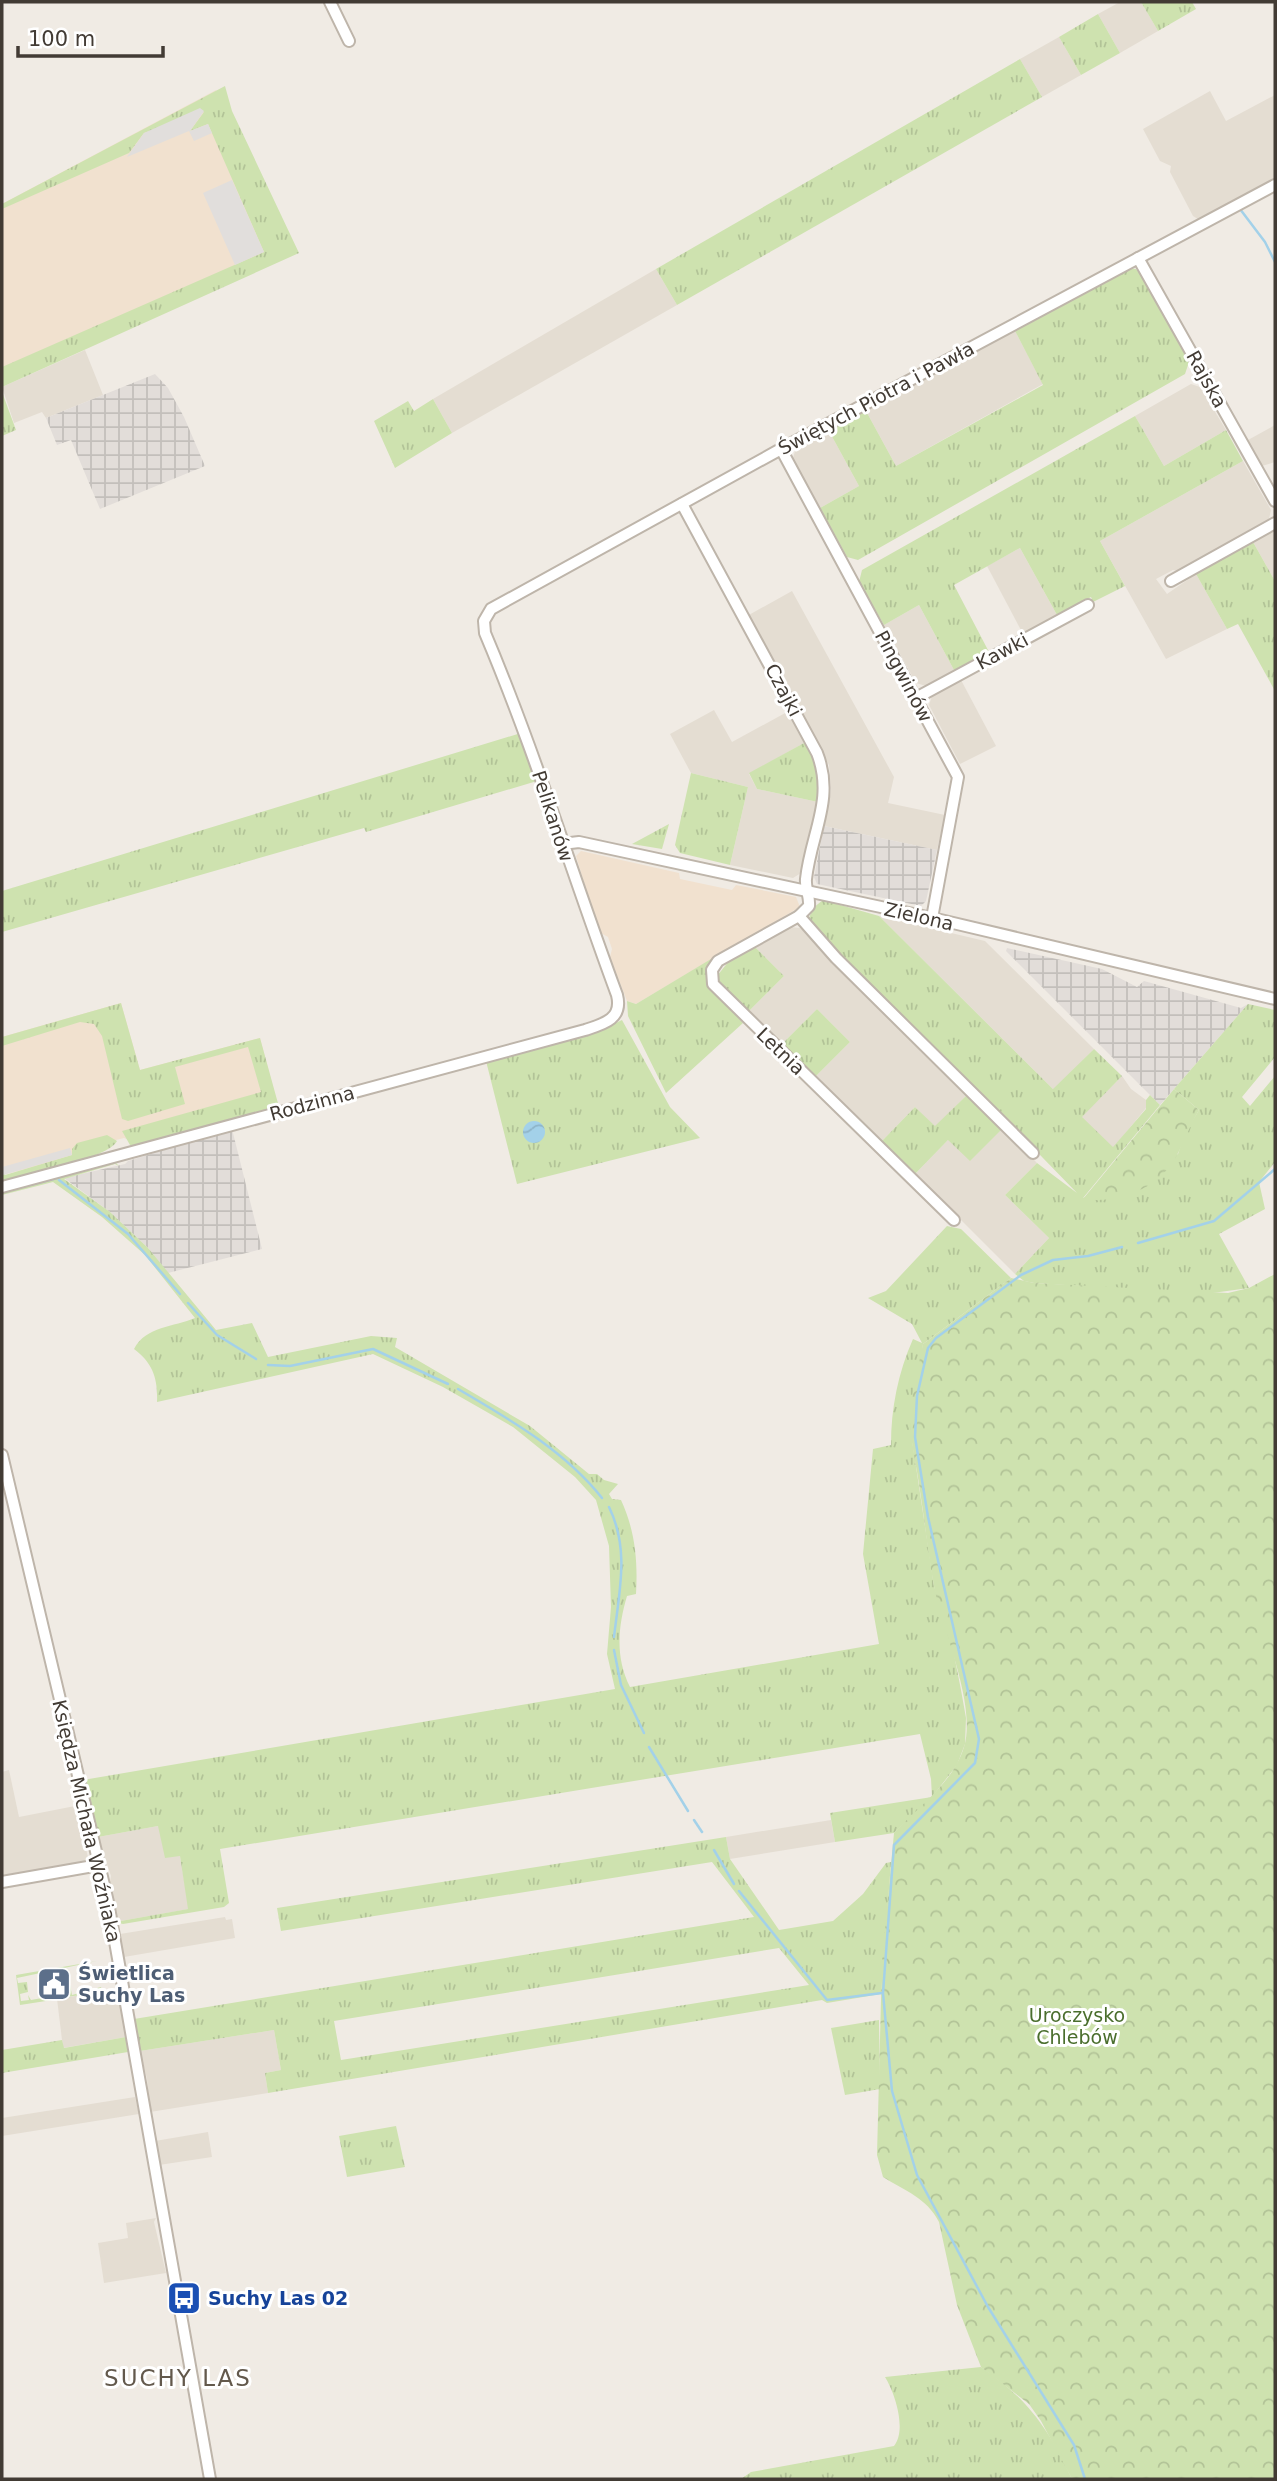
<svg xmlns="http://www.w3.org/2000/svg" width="1277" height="2481" font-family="'DejaVu Sans',sans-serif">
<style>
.residential{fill:#e4ddd2}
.commercial{fill:#f1e1cf}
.industrial{fill:url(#industrial-grid)}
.grass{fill:url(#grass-tufts);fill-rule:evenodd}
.forest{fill:url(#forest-crowns)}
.green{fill:#cee2af}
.parking{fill:#e1dedc}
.water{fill:url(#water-waves)}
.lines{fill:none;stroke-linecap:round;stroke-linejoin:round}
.stream{stroke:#a3d1e9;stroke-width:2.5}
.street-casing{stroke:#beb5aa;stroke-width:14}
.street{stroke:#fff;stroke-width:10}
.labels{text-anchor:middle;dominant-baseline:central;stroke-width:6;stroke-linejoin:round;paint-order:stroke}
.street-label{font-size:19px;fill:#423b34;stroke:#fff}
.service-label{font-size:19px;font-weight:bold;fill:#4e5e75;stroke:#fff;text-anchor:start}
.park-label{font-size:19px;fill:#4a6e2d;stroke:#fff}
.transit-label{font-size:19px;font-weight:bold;fill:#164399;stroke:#fff;text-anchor:start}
.quarter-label{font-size:23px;letter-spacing:2px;fill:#63594c;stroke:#fff}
</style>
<defs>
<pattern id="industrial-grid" width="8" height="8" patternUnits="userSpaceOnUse" patternTransform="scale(1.75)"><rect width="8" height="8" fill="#e2ddd9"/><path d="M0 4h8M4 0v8" fill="none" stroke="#c3bfbb"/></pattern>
<pattern id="grass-tufts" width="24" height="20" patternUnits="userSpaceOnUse" patternTransform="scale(1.75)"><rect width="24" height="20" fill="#cee2af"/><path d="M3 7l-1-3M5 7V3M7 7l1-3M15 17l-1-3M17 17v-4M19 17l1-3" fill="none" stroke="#b2c397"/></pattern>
<pattern id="forest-crowns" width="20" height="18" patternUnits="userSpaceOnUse" patternTransform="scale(1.75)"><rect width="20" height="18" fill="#cee2af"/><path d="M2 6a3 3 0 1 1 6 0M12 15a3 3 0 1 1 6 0" fill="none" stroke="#b2c397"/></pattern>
<pattern id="water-waves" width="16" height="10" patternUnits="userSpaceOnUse" patternTransform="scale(1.75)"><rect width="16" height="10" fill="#a3d1e9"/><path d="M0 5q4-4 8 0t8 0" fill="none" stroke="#8eb4c8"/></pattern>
</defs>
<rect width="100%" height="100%" fill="#f0ebe4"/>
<g class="residential">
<path d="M1120 2H1141L1158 31 1120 53 1098 14Z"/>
<path d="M1059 37 1081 75 1042 97 1020 59Z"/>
<path d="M1210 91 1226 121 1275 95V180L1201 221 1193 216 1170 172 1171 166 1160 161 1143 129Z"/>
<path d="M656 269 677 305 452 433 433 399Z"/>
<path d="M1014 329 1043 384 896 466 866 411Z"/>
<path d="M85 350 103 395 46 418 42 412 14 423 2 387Z"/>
<path d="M1191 384 1200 387 1226 430 1164 466 1135 416Z"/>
<path d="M1275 425V462L1262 466 1248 440Z"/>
<path d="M829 431 859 486 820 508 793 458 796 448Z"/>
<path d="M1243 461 1271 510 1269 519 1178 571 1173 570 1156 579 1167 594 1196 574 1227 629 1166 659 1100 541Z"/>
<path d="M1275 529V581L1253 542Z"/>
<path d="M1020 548 1057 615 1023 634 987 566Z"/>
<path d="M792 591 894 777 888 803 945 815 937 850 824 826 831 791 829 765 747 616Z"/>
<path d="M919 605 954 670 926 686 916 683 884 625Z"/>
<path d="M961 680 996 746 960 764 929 705 932 696Z"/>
<path d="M714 710 732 742 787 712 804 743 749 774 757 789 818 802 801 873 793 878 730 865 748 787 691 773 670 734Z"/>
<path d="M879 916 985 941 1094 1049 1054 1090Z"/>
<path d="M790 927 800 928 968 1094 935 1127 915 1107 881 1142 815 1077 850 1042 817 1009 782 1044 749 1011 784 976 755 947Z"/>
<path d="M1122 1076 1131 1089 1146 1100V1108L1113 1148 1081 1117Z"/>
<path d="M1003 1128 1037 1163 1005 1195 1049 1238 1015 1274 915 1174 948 1140Z"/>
<path d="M9 1770 19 1817 75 1806 88 1857 83 1863 2 1875V1772Z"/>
<path d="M831 1820 835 1842 730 1859 726 1837Z"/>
<path d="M158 1826 180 1856 189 1909 115 1922 109 1887 111 1876 98 1837Z"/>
<path d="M225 1917 226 1920 232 1919 235 1938 124 1957 120 1934Z"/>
<path d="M117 1989 126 2037 63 2048 57 1999Z"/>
<path d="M274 2030 281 2070 265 2073 268 2093 150 2112 147 2079 140 2051Z"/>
<path d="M135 2097 139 2114 2 2136V2118Z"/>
<path d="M208 2132 212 2157 159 2165 155 2141Z"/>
<path d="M156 2218 154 2222 166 2273 104 2283 98 2243 128 2238 126 2223Z"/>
</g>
<g class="commercial">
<path d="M216 90 277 260 2 384V204Z"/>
<path d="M581 851 679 873 680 879 732 890 736 885 796 897 800 907 636 1004 627 1001 610 957 612 949 608 937 601 933 596 922 576 856Z"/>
<path d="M121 1003 140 1070 260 1038 277 1102 133 1142 124 1138 116 1140 109 1148 2 1175V1037Z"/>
</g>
<g class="industrial">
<path d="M155 374 168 388 184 417 205 466 100 509 71 440 57 445 46 418Z"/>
<path d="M824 826 937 850 926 901 921 906 817 884 814 877Z"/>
<path d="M1007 948 1102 969 1137 987 1144 981 1241 1008 1248 1004 1160 1105 1006 951Z"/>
<path d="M232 1129 262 1249 168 1273 148 1248 110 1212 64 1178 125 1164 128 1161Z"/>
</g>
<g class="grass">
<path d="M1141 2H1192L1196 9 1158 31Z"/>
<path d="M1098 14 1120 53 1081 75 1059 37Z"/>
<path d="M1020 59 1042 97 677 305 656 269Z"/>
<path d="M225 86 232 111 299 253 2 387V367L264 252 208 124 190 131 204 112 144 133 129 153 2 209V204Z"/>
<path d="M1127 268 1136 269 1143 278 1189 362 1185 374 858 560 847 557 820 508 859 486 829 431 866 411 896 466 1043 385 1014 329Z"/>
<path d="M2 392 16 430 2 436Z"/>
<path d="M433 399 452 433 395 468 374 421 408 401 414 411Z"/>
<path d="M1135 416 1164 466 1226 430 1243 461 1100 541 1125 586 1093 602 1091 597 1057 615 1020 548 954 585 989 652 954 670 919 605 884 625 859 582 862 570Z"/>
<path d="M1253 542 1275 581V691L1238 624 1227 629 1196 574Z"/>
<path d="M521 733 537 781 366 832 364 828 2 932V891Z"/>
<path d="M804 743C818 765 822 776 818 802L757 789 749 773Z"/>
<path d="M691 773 748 787 730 865 680 853 675 845Z"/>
<path d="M669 824 662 849 632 844Z"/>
<path d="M823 900 879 916 1053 1089 1094 1049 1122 1076 1082 1117 1113 1147 1146 1109V1100L1150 1095 1160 1105 1083 1198 1178 1154 1185 1133 1199 1110 1174 1089 1248 1004 1275 1010V1057L1242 1097 1250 1106 1275 1076V1162L1259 1182 1265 1209 1219 1234 1249 1288 1205 1294 1034 1283 1024 1281 1015 1274 1049 1238 1005 1195 1037 1163 1077 1193 937 1049 817 932 809 918 813 908Z"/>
<path d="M755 947 784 976 749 1011 720 985 717 976 729 961Z"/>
<path d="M716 956 715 993 743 1023 666 1093 628 1016 627 1001 636 1004Z"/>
<path d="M121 1003 140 1070 260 1038 279 1107 137 1146 130 1145 122 1131 261 1092 248 1047 175 1067 185 1104 128 1121 122 1119 102 1036 94 1024 80 1022 2 1046V1037Z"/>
<path d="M817 1009 850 1042 815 1077 782 1044Z"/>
<path d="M622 1020 670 1107 700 1138 517 1184 486 1061 605 1028Z"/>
<path d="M968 1094 1003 1128 970 1161 948 1140 915 1174 881 1142 915 1107 935 1126Z"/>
<path d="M107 1135 117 1141C109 1158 23 1177 2 1181V1171L5 1175 72 1155V1149L77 1143Z"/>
<path d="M116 1163 119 1166 115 1164 64 1179 110 1212 148 1248 216 1330 252 1323 268 1357 371 1336 397 1338 395 1347 530 1426 589 1474H597L604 1480 618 1484 609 1494 612 1499 621 1500C635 1530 638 1561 636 1594L627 1596C618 1627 615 1657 630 1687L879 1644 863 1554 873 1449 891 1445C891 1408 898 1373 913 1339L922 1343 912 1324 868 1298 886 1291 947 1226 961 1229 1011 1278 923 1344 912 1440 934 1586 950 1634 961 1690 966 1718 965 1744 957 1765 932 1797 894 1833 835 1842 830 1813 932 1797 931 1779 920 1734 220 1849 229 1903 224 1907 123 1924 115 1922 188 1909 180 1856 165 1858 158 1826 98 1837 83 1780 615 1689 607 1654 611 1607 609 1546 596 1500 575 1477 513 1427 443 1387 373 1354 157 1402C158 1379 153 1363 134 1349 146 1326 174 1327 195 1318L145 1255 102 1217 53 1182 2 1195V1190Z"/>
<path d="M726 1837 730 1859 779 1930 833 1921 863 1894 886 1863 891 1862 881 1994 827 2003 822 2000 268 2093 265 2073 281 2070 274 2030 140 2051 134 2019 754 1917 712 1862 281 1931 277 1908ZM779 1948 809 1985 341 2060 334 2021Z"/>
<path d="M97 1961 17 1978 18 1983 27 1982 28 1992 20 1994 21 2001 29 2000 28 1995 31 2000 42 1998 39 1974 47 1973 52 1998 72 1997 20 2005 16 1975Z"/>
<path d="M879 2020 880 2089 845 2095 831 2028Z"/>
<path d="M126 2037 128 2052 2 2073V2050L62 2040 64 2048Z"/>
<path d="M396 2126 405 2167 347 2177 339 2136Z"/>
<path d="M981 2367C1027 2398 1049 2429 1072 2479H741L751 2472 894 2446C907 2430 895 2393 885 2377Z"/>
</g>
<g class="forest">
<path d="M1174 1089 1199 1110C1190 1125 1185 1140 1177 1155 1159 1189 1119 1204 1083 1199Z"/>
<path d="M1275 1274V2479H1072L1041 2421 1029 2404 981 2367 957 2305 939 2222C927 2198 905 2191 883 2177L877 2155 882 1961 894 1833C919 1806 953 1783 964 1747 977 1704 942 1630 934 1586 928 1555 925 1523 920 1491 917 1467 910 1442 910 1417 911 1393 918 1368 923 1344L1011 1278 1034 1283 1228 1293 1249 1288Z"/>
</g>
<path class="green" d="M67 1970 72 1995 101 1987 102 1992 52 1999 47 1974Z"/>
<g class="parking">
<path d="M200 108 204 111 190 131 208 124 212 133 194 141 189 131 127 157 144 133Z"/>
<path d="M232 180 264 252 235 265 203 193Z"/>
<path d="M70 1148 72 1155 3 1175 2 1167Z"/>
</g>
<circle class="water" cx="534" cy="1132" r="11"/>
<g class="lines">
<g class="stream">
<path d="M1240 209 1265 242 1275 262"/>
<path d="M59 1180 128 1234 180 1294"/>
<path d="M2 1192 57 1178"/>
<path d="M1138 1243 1214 1221 1275 1169"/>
<path d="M188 1303 217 1335 256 1359"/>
<path d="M268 1365 290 1366 373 1349 448 1384"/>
<path d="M458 1389C509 1419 564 1450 602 1498"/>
<path d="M609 1507C630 1550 619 1592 614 1637"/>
<path d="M614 1650 621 1685 644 1733"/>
<path d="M649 1747 688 1811"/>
<path d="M694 1820 702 1832"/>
<path d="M714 1850 734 1884"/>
<path d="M739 1891 827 2000 882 1993"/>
<path d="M1085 2479 1074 2445 988 2307 917 2175 892 2091 883 1993 894 1845 975 1763 979 1739 928 1517 915 1437 917 1396 928 1348 936 1338 1021 1275 1053 1260 1088 1256 1122 1247"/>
</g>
<g class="street-casing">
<g id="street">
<path d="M330 2 349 41"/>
<path d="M1138 258 1275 501"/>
<path d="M781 449 958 777 932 918"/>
<path d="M682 504 817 753C835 799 811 833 806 879 805 888 810 897 809 906L799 916 718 961 712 970 713 984 954 1220"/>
<path d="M1171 581 1275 523"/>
<path d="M916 698 1088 605"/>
<path d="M562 844 579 842 932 918 1275 999"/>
<path d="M799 916 836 958 1033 1153"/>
<path d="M2 1187 585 1030C604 1024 623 1019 617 995 572 874 535 751 485 633L484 621 491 609 781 449 1275 185"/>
<path d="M2 1455 108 1902 210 2479"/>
<path d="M2 1882 99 1865"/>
</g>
</g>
<use href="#street" class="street"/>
</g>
<defs>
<g id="civic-square" transform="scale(1.75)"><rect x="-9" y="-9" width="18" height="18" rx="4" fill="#5c6f8a" stroke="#fff"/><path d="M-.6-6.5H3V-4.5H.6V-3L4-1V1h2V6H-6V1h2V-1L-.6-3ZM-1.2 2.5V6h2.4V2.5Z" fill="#fff"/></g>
<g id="bus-square" transform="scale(1.75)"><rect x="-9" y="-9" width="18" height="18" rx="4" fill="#1a4fb4" stroke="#fff"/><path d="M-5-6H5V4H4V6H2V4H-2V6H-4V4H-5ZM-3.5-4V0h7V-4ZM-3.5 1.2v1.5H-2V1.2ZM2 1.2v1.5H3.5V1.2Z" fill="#fff"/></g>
</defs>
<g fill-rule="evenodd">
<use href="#civic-square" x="54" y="1984"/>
<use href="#bus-square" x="184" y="2298"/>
</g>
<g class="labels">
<g class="street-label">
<text transform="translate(1207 379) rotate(61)">Rajska</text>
<text transform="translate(876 398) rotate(-28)">Świętych Piotra i Pawła</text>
<text transform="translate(1002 651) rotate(-28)">Kawki</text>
<text transform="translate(904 676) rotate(62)">Pingwinów</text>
<text transform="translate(784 690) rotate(62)">Czajki</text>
<text transform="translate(553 816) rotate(72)">Pelikanów</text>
<text transform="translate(919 916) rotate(13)">Zielona</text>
<text transform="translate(781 1051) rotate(44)">Letnia</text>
<text transform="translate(312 1103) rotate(-15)">Rodzinna</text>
<text transform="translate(87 1821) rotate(77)">Księdza Michała Woźniaka</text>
</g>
<g class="service-label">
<text x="78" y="1973">Świetlica<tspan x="78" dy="22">Suchy Las</tspan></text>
</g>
<g class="park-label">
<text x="1077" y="2015">Uroczysko<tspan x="1077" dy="22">Chlebów</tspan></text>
</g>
<g class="transit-label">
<text x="208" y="2298">Suchy Las 02</text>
</g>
<g class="quarter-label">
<text x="178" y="2378">SUCHY LAS</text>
</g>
</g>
<rect width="1277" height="2481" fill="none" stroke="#423b34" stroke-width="7"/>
<path d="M18 46v10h145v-10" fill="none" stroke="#423b34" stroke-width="3.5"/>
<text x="28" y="46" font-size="21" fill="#423b34" stroke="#ffffff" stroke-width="5" paint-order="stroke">100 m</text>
</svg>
